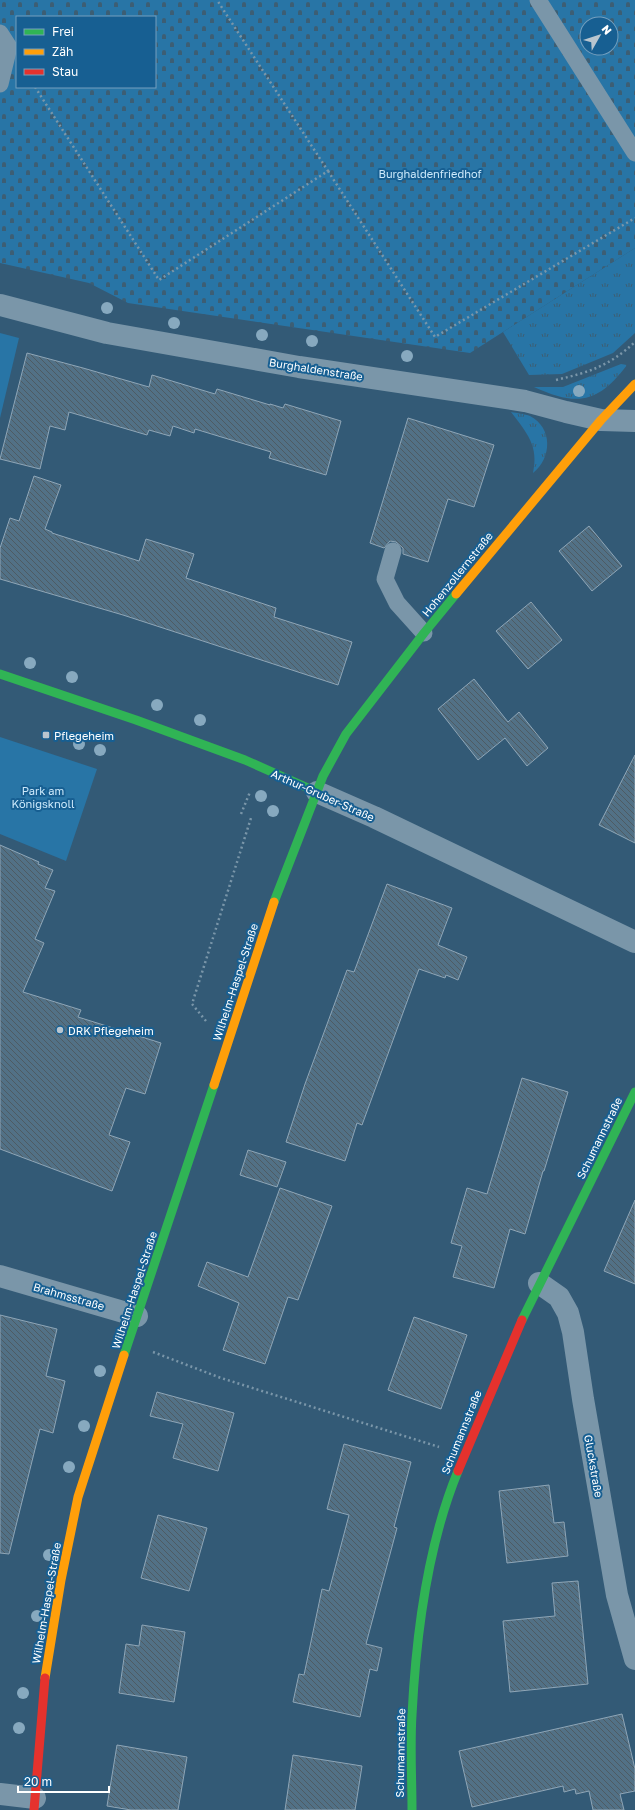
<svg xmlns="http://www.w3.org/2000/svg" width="635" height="1810" font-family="'Golos Text',sans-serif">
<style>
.grass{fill:url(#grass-tufts)}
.cemetery{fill:url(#cemetery-stones);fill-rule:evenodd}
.green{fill:#2875a6}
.building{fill:url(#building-back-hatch);stroke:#8fa6b7}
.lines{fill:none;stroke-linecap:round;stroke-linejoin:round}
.path{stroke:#7a96a9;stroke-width:2.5;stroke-dasharray:2 3;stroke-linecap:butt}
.lane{stroke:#7a96a9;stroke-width:17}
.street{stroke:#7a96a9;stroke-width:22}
.fast{stroke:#30b455;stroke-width:9}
.slow{stroke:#ff9f0a;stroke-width:9}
.jam{stroke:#e5322d;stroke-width:9}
.tree{fill:#87a9bf}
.poi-dot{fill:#b8c5cf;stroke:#175f92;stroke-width:1.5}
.labels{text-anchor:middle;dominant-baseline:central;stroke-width:4;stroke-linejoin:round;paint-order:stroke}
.park-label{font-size:11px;fill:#cce9fb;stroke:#175f92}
.street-label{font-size:11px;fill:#fff;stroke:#175f92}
.poi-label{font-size:11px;fill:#fff;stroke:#175f92;text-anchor:start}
</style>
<defs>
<pattern id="grass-tufts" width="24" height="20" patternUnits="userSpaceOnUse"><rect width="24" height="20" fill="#2875a6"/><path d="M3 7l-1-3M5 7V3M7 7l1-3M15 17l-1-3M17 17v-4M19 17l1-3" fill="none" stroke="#3c5e74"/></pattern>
<pattern id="cemetery-stones" width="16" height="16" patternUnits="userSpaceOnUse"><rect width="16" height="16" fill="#2875a6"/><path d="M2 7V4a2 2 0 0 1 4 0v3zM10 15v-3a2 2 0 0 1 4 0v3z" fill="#3c5e74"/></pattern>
<pattern id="building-back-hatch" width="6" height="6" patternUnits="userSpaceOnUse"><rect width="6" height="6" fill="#527186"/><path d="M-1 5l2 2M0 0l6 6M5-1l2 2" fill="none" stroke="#4e5b63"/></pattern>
</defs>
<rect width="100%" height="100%" fill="#335a76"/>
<g class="grass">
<path d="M635 248V333L613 353 562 374 529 375 503 332Z"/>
<path d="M621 364 627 365C598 403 578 407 534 387H563Z"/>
<path d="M511 412C517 413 525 414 530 416 553 428 552 458 533 473 539 446 527 433 511 412Z"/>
</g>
<path class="cemetery" d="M0 0H635V248L470 353 128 303 89 283 0 263ZM17 17H155V87H17ZM587 24H611V48H587Z"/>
<g class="green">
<path d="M0 333 19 338 0 418Z"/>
<path d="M0 737 97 769 66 861 0 834Z"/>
</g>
<g class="building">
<path d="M27 353 83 368 149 387 152 375 215 394 217 389 270 405V404L283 408 285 404 341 421 326 475 269 458 271 452 195 429 194 433 173 426 170 436 149 430 147 435 69 412 65 430 50 426 40 469 0 459Z"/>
<path d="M408 418 494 445 474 507 448 499 428 562 403 554V548L396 542 390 541 384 548 370 543Z"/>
<path d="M34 476 61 485 45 529 52 532V533L139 561 146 539 194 554 186 578 276 608 274 617 352 642 338 685 123 615 0 579V548L10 518 19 521Z"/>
<path d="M589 526 622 566 592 591 559 551Z"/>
<path d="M531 602 562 640 528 669 496 631Z"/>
<path d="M474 679 508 722 519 712 548 748 527 766 505 738 478 760 438 709Z"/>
<path d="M635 755V843L599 825Z"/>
<path d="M0 845 39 862 38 864 53 870 45 888 55 891 35 939 44 943 23 992 81 1010 78 1017 161 1043 145 1094 126 1088 109 1135 130 1142 112 1191 0 1149Z"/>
<path d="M387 884 452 908 438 945 467 957 458 980 446 975 445 978 419 969 362 1125 357 1123 345 1161 286 1142 305 1084 347 970 354 972Z"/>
<path d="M522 1078 568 1092 544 1171H543L525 1234 510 1229 494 1288 453 1277 462 1246 451 1243 467 1188 487 1194Z"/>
<path d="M248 1150 286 1162 277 1187 240 1175Z"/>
<path d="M280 1188 332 1206 298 1300 288 1297 265 1364 223 1350 239 1303 198 1286 207 1262 248 1277Z"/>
<path d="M635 1200V1284L604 1271Z"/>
<path d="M0 1315 57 1329 46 1376 65 1381 53 1433 40 1429 9 1554 0 1553Z"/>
<path d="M414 1317 467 1335 441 1409 388 1390Z"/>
<path d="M157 1392 234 1413 218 1471 173 1458 183 1424 150 1416Z"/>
<path d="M344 1444 411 1462 394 1527 397 1528 366 1644 382 1648 377 1671 370 1669 360 1717 293 1702 299 1674 304 1675 322 1589 329 1591 349 1515 327 1509Z"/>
<path d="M549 1485 554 1523 564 1522 568 1556 507 1563 499 1491Z"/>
<path d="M158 1515 207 1528 189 1591 141 1578Z"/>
<path d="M578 1581 588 1684 510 1692 503 1621 555 1616 552 1583Z"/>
<path d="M142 1625 185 1632 174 1702 119 1693 126 1644 139 1646Z"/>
<path d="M622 1714 635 1769V1791L620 1794 624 1810H593L589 1791 576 1794 575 1789 564 1792 563 1786 472 1807 459 1751Z"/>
<path d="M117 1745 187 1757 178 1810H131L107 1806Z"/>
<path d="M293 1755 362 1766 355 1810H285Z"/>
</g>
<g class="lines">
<g class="path">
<path d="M35 87 159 280 328 171 217 0"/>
<path d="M328 171 435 337 635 218"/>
<path d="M556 380C590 372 609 366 635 342"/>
<path d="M241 814 250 792"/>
<path d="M206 1021 192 1004 251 818"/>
<path d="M153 1352 221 1378 439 1447"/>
</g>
<g class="lane">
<path d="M538 0 635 153"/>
<path d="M0 33 9 47 0 84"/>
<path d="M393 551 385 579 397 603 424 633"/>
</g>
<g class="street">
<path d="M0 305 107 333 299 367 525 401 566 412 601 420 635 421"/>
<path d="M317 792 374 817 635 942"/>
<path d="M0 1276 137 1316"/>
<path d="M539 1283 559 1297 568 1313 573 1332 583 1399 617 1595 635 1659"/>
<path d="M0 1794 35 1798"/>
</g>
<g class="fast">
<path d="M0 674 136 720 245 760 317 792"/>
<path d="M274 902 323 776 346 734 424 633 456 594"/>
<path d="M522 1320 635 1092"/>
<path d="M124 1355 214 1085"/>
<path d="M412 1810C412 1779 410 1747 412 1715 416 1635 427 1546 458 1471"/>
</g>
<g class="slow">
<path d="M456 594 601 420 635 384"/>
<path d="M214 1085 274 902"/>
<path d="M45 1678 61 1580 78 1497 124 1355"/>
</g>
<g class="jam">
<path d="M458 1471 522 1320"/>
<path d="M34 1810 45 1678"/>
</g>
</g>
<g class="tree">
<circle cx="107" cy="308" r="6"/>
<circle cx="174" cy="323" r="6"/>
<circle cx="262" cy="335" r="6"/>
<circle cx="312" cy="341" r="6"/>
<circle cx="407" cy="356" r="6"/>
<circle cx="579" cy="391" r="6"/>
<circle cx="30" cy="663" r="6"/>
<circle cx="72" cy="677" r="6"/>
<circle cx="157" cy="705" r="6"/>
<circle cx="200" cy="720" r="6"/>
<circle cx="79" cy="744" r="6"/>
<circle cx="100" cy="750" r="6"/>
<circle cx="261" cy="796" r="6"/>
<circle cx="273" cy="811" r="6"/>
<circle cx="100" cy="1371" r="6"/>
<circle cx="84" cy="1426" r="6"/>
<circle cx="69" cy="1467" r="6"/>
<circle cx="49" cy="1555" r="6"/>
<circle cx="37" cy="1616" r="6"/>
<circle cx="23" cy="1693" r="6"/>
<circle cx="19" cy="1728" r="6"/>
</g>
<g class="poi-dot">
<rect x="42" y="731" width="8" height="8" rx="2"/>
<circle cx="60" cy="1030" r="4"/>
</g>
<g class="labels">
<g class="park-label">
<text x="430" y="173">Burghaldenfriedhof</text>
<text x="43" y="790">Park am<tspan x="43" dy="13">Königsknoll</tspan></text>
</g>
<g class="street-label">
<text transform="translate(316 369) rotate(9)">Burghaldenstraße</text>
<text transform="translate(457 574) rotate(-51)">Hohenzollernstraße</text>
<text transform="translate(323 795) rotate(24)">Arthur-Gruber-Straße</text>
<text transform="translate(235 982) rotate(-72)">Wilhelm-Haspel-Straße</text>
<text transform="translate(599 1138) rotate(-64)">Schumannstraße</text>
<text transform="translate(134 1290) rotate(-72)">Wilhelm-Haspel-Straße</text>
<text transform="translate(69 1296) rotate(16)">Brahmsstraße</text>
<text transform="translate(461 1432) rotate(-68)">Schumannstraße</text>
<text transform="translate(594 1466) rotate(80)">Gluckstraße</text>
<text transform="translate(46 1603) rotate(-80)">Wilhelm-Haspel-Straße</text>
<text transform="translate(400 1753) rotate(-89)">Schumannstraße</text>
</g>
<g class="poi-label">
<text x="54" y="735">Pflegeheim</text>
<text x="68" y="1030">DRK Pflegeheim</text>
</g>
</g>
<rect x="16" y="16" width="140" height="72" fill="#175f92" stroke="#749fbe"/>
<rect x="24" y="29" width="20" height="6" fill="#30b455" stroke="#749fbe"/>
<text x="52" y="36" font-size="12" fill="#ffffff">Frei</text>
<rect x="24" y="49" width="20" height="6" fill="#ff9f0a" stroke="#749fbe"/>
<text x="52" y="56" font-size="12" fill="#ffffff">Zäh</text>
<rect x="24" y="69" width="20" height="6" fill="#e5322d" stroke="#749fbe"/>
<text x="52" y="76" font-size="12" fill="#ffffff">Stau</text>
<g transform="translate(599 36) rotate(51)"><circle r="19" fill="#175f92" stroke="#749fbe"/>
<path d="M0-3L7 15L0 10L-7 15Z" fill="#b8c5cf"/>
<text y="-6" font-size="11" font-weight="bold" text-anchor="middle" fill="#ffffff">N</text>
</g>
<path d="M18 1786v6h91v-6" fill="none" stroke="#ffffff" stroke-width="2"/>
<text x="24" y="1786" font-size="12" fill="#ffffff" stroke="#175f92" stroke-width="3" paint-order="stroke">20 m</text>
</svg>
